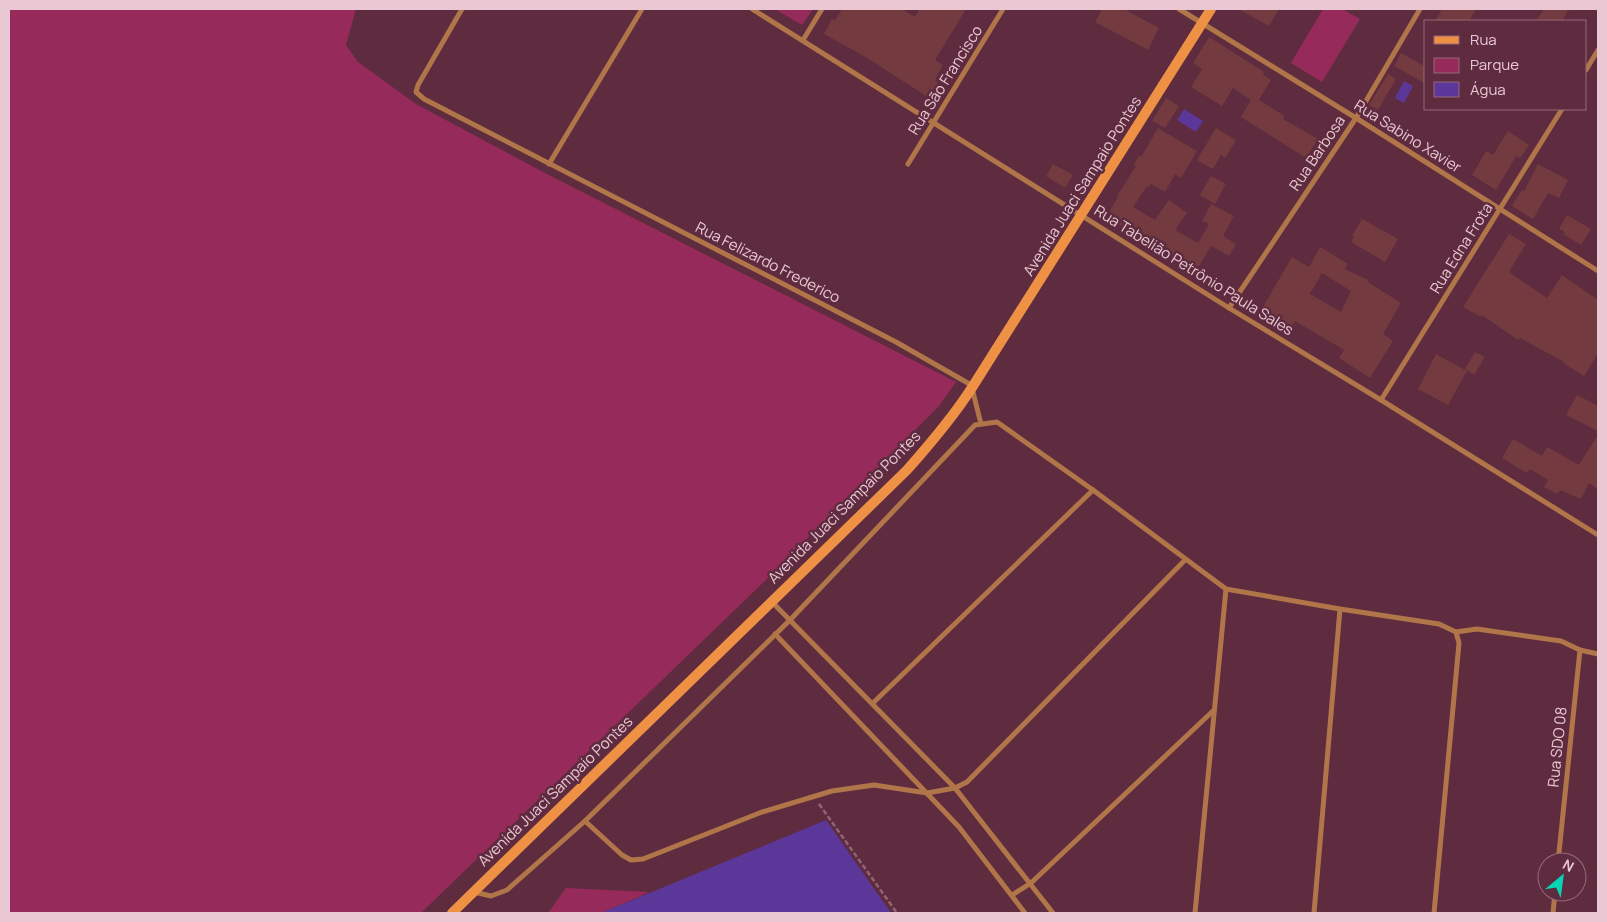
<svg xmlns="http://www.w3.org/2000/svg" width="1607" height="922" font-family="Manrope,sans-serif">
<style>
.green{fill:#962b5b}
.water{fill:#5c379a}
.building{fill:#733b3f;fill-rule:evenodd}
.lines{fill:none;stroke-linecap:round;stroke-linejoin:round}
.path{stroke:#906474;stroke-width:2.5;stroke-dasharray:5 2.5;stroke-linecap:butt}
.street{stroke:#b07548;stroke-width:5}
.secondary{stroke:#ef9144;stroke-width:10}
.labels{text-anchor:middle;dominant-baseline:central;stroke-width:5;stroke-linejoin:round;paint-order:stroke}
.street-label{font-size:15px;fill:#e9c8d3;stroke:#5e2b3f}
</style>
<rect width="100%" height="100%" fill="#5e2b3f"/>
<g class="green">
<path d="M9 9H356L346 45 358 62 416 104 543 172 956 382 939 406 772 574 421 913H9Z"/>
<path d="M775 9H813L802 25Z"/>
<path d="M1323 9H1342L1360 19 1322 82 1291 63Z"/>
<path d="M566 888 650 892 601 913H548Z"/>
</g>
<g class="water">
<path d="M1404 81 1413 86 1404 103 1395 98Z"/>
<path d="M1184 109 1203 121 1196 132 1177 120Z"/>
<path d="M826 820 891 913H601Z"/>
</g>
<g class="building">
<path d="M842 9H902L915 17 920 9H966L935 60 943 65 935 80 938 82 929 98 869 59 824 34 832 19 835 20Z"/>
<path d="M1102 9H1124L1159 28 1148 50 1095 22Z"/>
<path d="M1238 9H1279L1269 26Z"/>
<path d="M1442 9H1476L1469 21H1435Z"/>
<path d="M1544 9H1569L1562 21H1536Z"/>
<path d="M1209 37 1264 72 1263 75 1271 80 1259 100 1285 116 1283 119 1318 139 1306 158 1241 117 1251 100 1233 88 1222 106 1191 87 1202 69 1193 63Z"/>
<path d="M1401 53 1426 67V84L1394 66Z"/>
<path d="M1388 74 1396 79 1378 110 1369 105Z"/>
<path d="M1166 98 1179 106 1165 128 1152 121Z"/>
<path d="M1158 128 1197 151 1181 178 1175 174 1165 192 1151 184 1149 187 1147 186 1133 207 1155 220 1169 200 1187 213 1175 230 1198 243 1209 224 1202 221 1211 204 1234 216 1223 236 1236 244 1229 256 1211 246 1196 271 1164 253 1166 249 1149 239 1147 241 1106 217 1118 197 1117 196 1136 166 1134 165 1139 155 1141 157Z"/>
<path d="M1216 128 1236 140 1225 158 1221 155 1213 169 1197 160Z"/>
<path d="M1508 131 1529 145 1520 158 1516 156 1496 190 1472 175 1486 151 1493 155Z"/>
<path d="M1053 164 1073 175 1065 188 1046 176Z"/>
<path d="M1538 164 1568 180 1559 198 1548 193 1533 219 1512 206 1522 190 1524 191Z"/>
<path d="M1211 176 1226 184 1215 204 1200 195Z"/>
<path d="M1567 215 1591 229 1581 245 1563 234 1565 232 1559 229Z"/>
<path d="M1362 219 1398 239 1385 262 1351 242 1354 237 1352 236Z"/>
<path d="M1509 234 1526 244 1509 272 1547 298 1562 275 1598 300V353L1584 376 1563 363 1564 362 1520 338 1518 340 1482 315 1481 317 1463 307Z"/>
<path d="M1320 247 1348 264 1345 269 1368 280V282L1401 303 1383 334 1393 341 1370 378 1339 358 1344 350 1295 321 1290 329 1260 312 1292 257 1309 267ZM1322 273 1351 291 1341 312 1310 294Z"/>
<path d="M1475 352 1485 357 1474 375 1465 369Z"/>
<path d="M1436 354 1467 371 1448 405 1418 389Z"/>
<path d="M1577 395 1598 406V431L1566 415Z"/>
<path d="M1598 435V489L1589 483 1581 499 1560 490 1557 494 1544 487 1548 480 1530 469 1527 473 1502 458 1513 439 1542 456 1547 447 1579 465Z"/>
</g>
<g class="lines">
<path class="path" d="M819 804 897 913"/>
<g class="street">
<path d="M462 9 418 85 416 92 424 99 896 342 973 386"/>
<path d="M752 9 1229 308 1381 400 1598 535"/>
<path d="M1179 9 1356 118 1598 271"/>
<path d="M803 40 822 9"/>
<path d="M1586 70 1598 50"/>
<path d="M549 164 642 9"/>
<path d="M908 164 1003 9"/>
<path d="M1229 308 1356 118 1420 9"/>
<path d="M972 388 981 424"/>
<path d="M1381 400 1562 109"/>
<path d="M771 601 955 788 1053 913"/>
<path d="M1456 632 1477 629 1561 641 1580 650"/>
<path d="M775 634 959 827 1025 913"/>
<path d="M873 703 1093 490"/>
<path d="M585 821 622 855 631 860 643 859 762 812 832 791 874 785 927 793 955 788 967 782 1185 560"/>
<path d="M1558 862 1580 650 1598 654"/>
<path d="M474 892 491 896 507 890 585 821 790 620 975 425 997 422 1093 490 1226 589 1340 609 1439 624 1456 632 1459 643 1434 913"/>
<path d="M1012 895 1031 883 1214 710"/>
<path d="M1195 913 1226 589"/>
<path d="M1314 913 1340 609"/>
<path d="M1553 913 1555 892"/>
</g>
<path class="secondary" d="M452 913 907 470C931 443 954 416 973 386L1211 9"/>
</g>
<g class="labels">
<g class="street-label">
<text transform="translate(945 80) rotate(-58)">Rua São Francisco</text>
<text transform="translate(1408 136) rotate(32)">Rua Sabino Xavier</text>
<text transform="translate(1317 153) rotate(-56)">Rua Barbosa</text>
<text transform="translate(1082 186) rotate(-58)">Avenida Juaci Sampaio Pontes</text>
<text transform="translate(1461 248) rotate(-58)">Rua Edna Frota</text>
<text transform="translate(768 262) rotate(27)">Rua Felizardo Frederico</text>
<text transform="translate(1194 270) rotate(32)">Rua Tabelião Petrônio Paula Sales</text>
<text transform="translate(844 507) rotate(-45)">Avenida Juaci Sampaio Pontes</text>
<text transform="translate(1557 747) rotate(-84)">Rua SDO 08</text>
<text transform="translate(555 791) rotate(-44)">Avenida Juaci Sampaio Pontes</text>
</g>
</g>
<rect width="1607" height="922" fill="none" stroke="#e9c8d3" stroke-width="20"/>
<rect x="1424" y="20" width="162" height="90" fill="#5e2b3f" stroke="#966a7a"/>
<rect x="1434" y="36" width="25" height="8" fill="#ef9144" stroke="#966a7a"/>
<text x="1470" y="45" font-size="15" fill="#e9c8d3">Rua</text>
<rect x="1434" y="58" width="25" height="15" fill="#962b5b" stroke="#966a7a"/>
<text x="1470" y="70" font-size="15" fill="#e9c8d3">Parque</text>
<rect x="1434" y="82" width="25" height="15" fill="#5c379a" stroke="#966a7a"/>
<text x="1470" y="95" font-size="15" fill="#e9c8d3">Água</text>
<g transform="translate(1562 877) rotate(29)"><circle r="24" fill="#5e2b3f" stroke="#966a7a"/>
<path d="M0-4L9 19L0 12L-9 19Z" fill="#06d5b6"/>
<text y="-8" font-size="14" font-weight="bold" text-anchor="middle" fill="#e9c8d3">N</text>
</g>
</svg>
